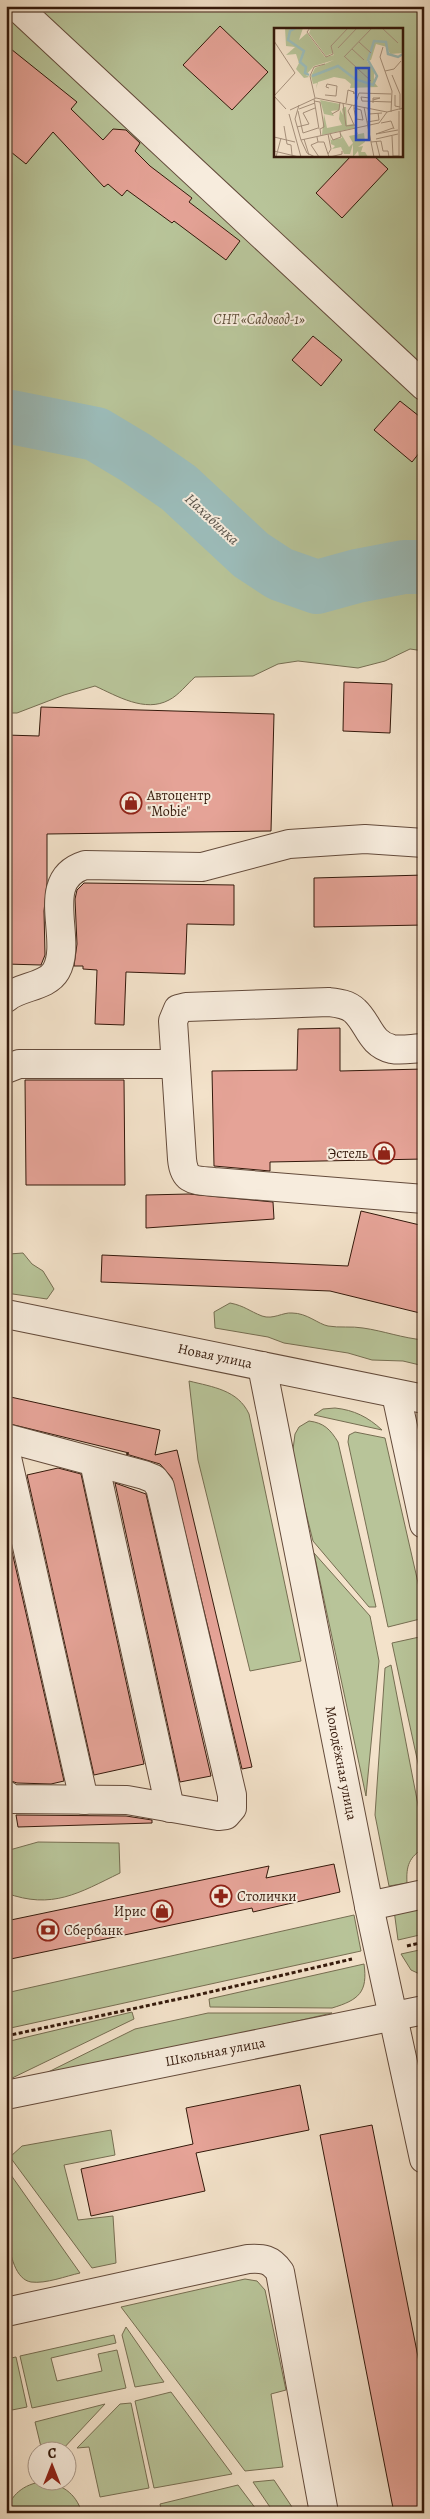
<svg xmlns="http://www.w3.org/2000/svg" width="430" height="2519" font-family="Alegreya,serif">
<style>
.green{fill:#b8c499;stroke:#766e52;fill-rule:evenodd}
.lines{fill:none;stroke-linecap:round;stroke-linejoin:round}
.river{stroke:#9cbdbb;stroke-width:54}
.building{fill:#e5a397;stroke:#34190b}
.minor-casing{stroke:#644b3b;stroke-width:30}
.path{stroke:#34190b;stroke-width:3;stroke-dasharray:4 2.5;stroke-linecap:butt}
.minor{stroke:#f7ecdd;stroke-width:28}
.labels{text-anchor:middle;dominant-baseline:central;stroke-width:4;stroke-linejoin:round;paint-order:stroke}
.park-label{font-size:14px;font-style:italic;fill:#5c4c36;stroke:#f7ecdd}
.poi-label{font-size:14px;fill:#34190b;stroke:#f7ecdd;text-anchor:start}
.street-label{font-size:14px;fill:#34190b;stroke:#f7ecdd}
.water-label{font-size:15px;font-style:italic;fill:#585249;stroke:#f7ecdd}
.inset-river{fill:none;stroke:#9cbdbb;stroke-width:2.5}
.inset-road{fill:none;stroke:#a7927e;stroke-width:1}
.view{fill:#1d4ed8;fill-opacity:0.15;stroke:#1d4ed8;stroke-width:2.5}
.inset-edge{fill:none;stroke:#34190b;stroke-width:2.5}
</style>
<rect width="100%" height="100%" fill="#f3e2ca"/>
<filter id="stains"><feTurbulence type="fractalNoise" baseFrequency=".004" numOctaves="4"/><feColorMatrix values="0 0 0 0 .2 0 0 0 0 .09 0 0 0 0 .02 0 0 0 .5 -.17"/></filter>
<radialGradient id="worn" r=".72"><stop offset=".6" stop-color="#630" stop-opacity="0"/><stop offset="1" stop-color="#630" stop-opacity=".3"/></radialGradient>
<g class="green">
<path d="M6 6H424V651L410 649 385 661 358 668 298 661 278 664 253 676 195 677C187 684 179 695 169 700 145 713 117 696 95 686L64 695 17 713H6ZM275 29H401V155H275Z"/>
<path d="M23 1253 32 1264 43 1271 54 1289 47 1299 6 1293V1258L9 1254Z"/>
<path d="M230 1303C245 1306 249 1311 262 1316 273 1320 283 1312 292 1313 307 1313 318 1324 328 1326 339 1328 352 1326 363 1328 384 1331 402 1338 424 1340V1366L403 1361 372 1360 348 1353 284 1343 268 1337 215 1328 214 1312Z"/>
<path d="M189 1381C213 1387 238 1390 249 1414L301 1661 250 1671 198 1460Z"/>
<path d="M335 1408C354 1410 368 1417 382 1430L314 1415 323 1409Z"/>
<path d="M309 1421C324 1423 330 1429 338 1442L376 1607H369L313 1541 292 1457 295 1434 299 1427Z"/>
<path d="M355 1432 385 1438 424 1609V1618L388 1627 348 1442 349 1435Z"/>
<path d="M314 1553 370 1616 379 1661 366 1796Z"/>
<path d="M424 1636V1791L392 1643Z"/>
<path d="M391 1665 424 1836V1848C409 1857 406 1866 407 1883L389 1886 375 1815 385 1668Z"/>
<path d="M38 1842 119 1843 120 1873C79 1893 52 1910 6 1893V1851Z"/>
<path d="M424 1903V1934L398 1940 394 1910Z"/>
<path d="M354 1915 361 1951 6 2029V1993Z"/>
<path d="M424 1949V1976L411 1970 401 1954Z"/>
<path d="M364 1964C368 1992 359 2000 332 2008L210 2007 209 1999Z"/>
<path d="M132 2012 134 2019 6 2081V2042Z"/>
<path d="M208 2013H332L24 2084 135 2029Z"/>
<path d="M111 2130 115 2155 64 2165 78 2220 113 2216 116 2263 92 2268 10 2157 22 2146Z"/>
<path d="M6 2168 80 2273C66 2276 46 2284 31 2282 1 2277 6 2191 6 2168Z"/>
<path d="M245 2279 257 2281 265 2290 286 2390 271 2394 283 2467 245 2471 121 2307Z"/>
<path d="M126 2327 164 2382 135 2387 122 2335Z"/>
<path d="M114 2335 116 2343 51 2358 57 2381 102 2371 98 2354 117 2350 126 2388 32 2408 20 2356Z"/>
<path d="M16 2357 27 2407 12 2410 6 2381V2359Z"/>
<path d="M171 2392 232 2474 154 2488 135 2401Z"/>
<path d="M131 2403 149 2488 100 2497 89 2447 77 2448 120 2404Z"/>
<path d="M105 2404 61 2451H42L35 2422Z"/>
<path d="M274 2480 296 2513H274L253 2482Z"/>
<path d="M41 2482C61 2483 76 2493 82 2513H7C9 2495 25 2484 41 2482Z"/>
<path d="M238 2485 259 2513H162L160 2504Z"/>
</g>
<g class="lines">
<path class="river" d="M6 416 96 434 136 458 179 488 251 555 280 574 317 587 357 576 404 567H424"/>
</g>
<g class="building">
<path d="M220 26 268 72 232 110 183 65Z"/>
<path d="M6 45 77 102 71 109 103 140 113 129 126 130 140 143 135 151 150 166 192 198 189 202 240 241 226 260 174 221 172 223 127 190 122 196 108 184 104 187 53 132 26 164 6 148Z"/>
<path d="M352 155H373L388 169 342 218 316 193Z"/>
<path d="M313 336 342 360 321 386 292 360Z"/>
<path d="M400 401 424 420V447L412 462 374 430Z"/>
<path d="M344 682 392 684 390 733 343 731Z"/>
<path d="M41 707 274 714 271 831 47 834V883L44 911 45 955 41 965 6 964V735L39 736Z"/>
<path d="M424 875V925L314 927V878Z"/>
<path d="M84 883 234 885V925L187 924 185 974 126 972 124 1025 95 1024 97 970 83 969V966H74L77 944 75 899 77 890Z"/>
<path d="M340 1028V1071L424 1069V1159L270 1162V1171L214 1166 212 1071 297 1070 298 1029Z"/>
<path d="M25 1080H124L125 1185H26Z"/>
<path d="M189 1194 273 1202 274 1219 146 1228V1195Z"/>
<path d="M361 1211 424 1226V1314L330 1291 101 1282 102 1255 348 1266Z"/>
<path d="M6 1396 160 1430 155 1455 177 1450 252 1767 242 1769 172 1478 160 1464 126 1454 129 1453 6 1423Z"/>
<path d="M58 1468 81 1474 144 1764 94 1775 27 1475Z"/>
<path d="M115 1483 146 1494 211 1776 180 1782Z"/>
<path d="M6 1525 64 1781 51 1784 17 1783 8 1780 6 1772Z"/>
<path d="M16 1815 126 1816 152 1820V1823L18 1827Z"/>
<path d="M334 1864 340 1892 253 1912 252 1908 6 1960V1921L269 1866 266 1878Z"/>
<path d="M300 2085 309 2130 196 2153 205 2191 91 2216 81 2169 193 2144 186 2108Z"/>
<path d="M372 2125 424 2387V2513H394L320 2135Z"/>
</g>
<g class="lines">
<g class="minor-casing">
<g id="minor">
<path d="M16 6 424 386"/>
<path d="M6 998C20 986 47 987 56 971 74 939 37 880 85 865L202 867 289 844 365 839 424 843"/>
<path d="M424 1048C414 1048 402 1051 392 1049 370 1044 369 1024 355 1011 348 1004 338 1003 329 1002L186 1007 178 1009 173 1021 182 1159C184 1182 195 1180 214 1182L424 1199"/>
<path d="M6 1069 19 1064H175"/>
<path d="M6 1314 424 1399"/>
<path d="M262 1366 369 1906 424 2159"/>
<path d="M396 1394 424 1524"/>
<path d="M6 1438 144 1475 154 1479 160 1487 232 1795V1808L226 1815 218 1816 127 1800 11 1799 6 1795"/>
<path d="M6 1453 84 1800"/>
<path d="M94 1462 170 1808"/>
<path d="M369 1906 424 1894"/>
<path d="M6 2095 424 2010"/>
<path d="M6 2312 248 2259C263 2258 271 2259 280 2272L324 2513"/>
</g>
</g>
<g class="path">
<path d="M407 1946 424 1942"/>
<path d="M6 2036 197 1995 352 1959"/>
</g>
<use href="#minor" class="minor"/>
</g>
<defs>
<g id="shop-ring" transform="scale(1.125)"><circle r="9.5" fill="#f7ecdd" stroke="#8f2418" stroke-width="1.5"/><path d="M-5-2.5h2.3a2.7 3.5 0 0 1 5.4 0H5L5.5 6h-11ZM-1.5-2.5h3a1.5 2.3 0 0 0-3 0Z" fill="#8f2418"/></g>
<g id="pharmacy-ring" transform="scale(1.125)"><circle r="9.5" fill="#f7ecdd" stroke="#8f2418" stroke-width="1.5"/><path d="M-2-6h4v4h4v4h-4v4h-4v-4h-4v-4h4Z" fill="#8f2418"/></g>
<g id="bank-ring" transform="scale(1.125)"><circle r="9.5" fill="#f7ecdd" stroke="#8f2418" stroke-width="1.5"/><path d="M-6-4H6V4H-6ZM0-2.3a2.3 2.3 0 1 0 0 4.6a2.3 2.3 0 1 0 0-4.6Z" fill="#8f2418"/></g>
</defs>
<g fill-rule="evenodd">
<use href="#shop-ring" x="131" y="803"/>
<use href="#shop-ring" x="384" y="1153"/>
<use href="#pharmacy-ring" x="221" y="1896"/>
<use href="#shop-ring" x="162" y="1911"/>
<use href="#bank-ring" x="48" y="1930"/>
</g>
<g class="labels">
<g class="park-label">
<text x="259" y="319">СНТ «Садовод-1»</text>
</g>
<g class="poi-label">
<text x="147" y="795">Автоцентр<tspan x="147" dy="16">"Mobie"</tspan></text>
<text x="368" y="1153" text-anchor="end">Эстель</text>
<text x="237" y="1896">Столички</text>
<text x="146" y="1911" text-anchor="end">Ирис</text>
<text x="64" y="1930">Сбербанк</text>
</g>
<g class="street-label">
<text transform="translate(215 1356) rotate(12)">Новая улица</text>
<text transform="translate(341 1763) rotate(79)">Молодёжная улица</text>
<text transform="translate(215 2052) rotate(-11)">Школьная улица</text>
</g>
<g class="water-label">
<text transform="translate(212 519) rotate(43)">Нахабинка</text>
</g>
</g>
<g transform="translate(274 28)">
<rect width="129" height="129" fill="#f3e2ca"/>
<path d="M11 0H29L25 12 33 5 51 29 60 27V30L58 18 59 25 52 28 35 5 37 0H129V25L116 26 113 19 102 16 97 32 93 33 100 43V54L104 59 76 60 77 56 71 51 60 49 44 54 42 61 43 55 39 56 37 48 41 40 60 32 40 38 32 47 35 49 30 50 22 41 25 35 22 26 12 27 21 19 12 18ZM41 71 66 76 65 82 57 83 60 88 50 86 53 100 68 97 65 91 66 82 69 87 67 76 68 81 70 79H72L73 97 79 96 81 100 48 107 50 86 46 72ZM66 104 75 119 79 115 75 108 90 105 91 114 84 119 89 118 87 124H91L94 129H85L84 123 79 129V116L76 126H70L67 119 58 121 61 118 57 116 56 107 57 112 68 110Z" fill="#b8c499"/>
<path class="inset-river" d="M22 0 16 3 14 12 30 23 26 34 32 39 31 45 35 47M38 48 64 38 81 51 99 57 103 48 94 32 100 13 112 14 114 26 124 29 129 26"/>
<path class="inset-road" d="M36 0 33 4 52 29M108 0 124 15M0 13 21 45 0 68M85 14 97 25M109 19 106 29 118 63 117 84M64 20 83 0M78 21 90 32M70 28 97 53M52 29 59 26 57 18 74 0M70 29 98 0M111 43 120 41 127 33M118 47 126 66V82M51 67 62 68 63 58 53 56 52 59 55 60M121 67V78L126 79M0 68 12 81M41 70 36 48 40 39 51 36M96 70 87 69 88 73 117 74M40 71 45 101M99 72 106 70H99V75M40 73 46 74 50 99 46 101 47 108M69 75 72 98 81 97 83 106M72 75 74 62 80 64V66L79 63M25 77 21 91 27 112 33 125 41 129M78 77 74 83 80 97M80 77V81L82 91 89 92 87 82 80 80M81 77 85 65 117 66M90 79 100 129M94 80 95 86 108 85M25 81 41 75M16 82 42 70 113 84 129 80M24 83 29 105 44 100M125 83V129M15 86 27 129M58 86 65 82 66 74M93 94 105 92 104 85M107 95 117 93 120 101M10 98 13 116 17 117 18 127M23 99 35 96 29 85 41 80M119 100 102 106 124 102M56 106 59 112 67 109 66 104M118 108 119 128H125M0 109 21 114M43 109 44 114 37 117 45 129M30 111 35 127M102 111 124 106M27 112 105 95 113 84M102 113 106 129M44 114H50L55 129M97 114 107 113 109 123H114L115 129M0 123 25 129M54 126 57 121 54 106M2 129 7 110M56 129 68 126V123"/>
<path class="view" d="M82 40H95V112H82Z"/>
<rect width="129" height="129" class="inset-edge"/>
</g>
<rect width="430" height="2519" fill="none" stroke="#f3e2ca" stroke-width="25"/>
<rect x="8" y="8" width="415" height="2504" fill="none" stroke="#34190b" stroke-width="2.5"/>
<rect x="12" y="12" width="405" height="2494" fill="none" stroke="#34190b"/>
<g transform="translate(52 2466)"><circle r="24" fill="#f7ecdd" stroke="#a99889"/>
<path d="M0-4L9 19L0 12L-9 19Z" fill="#8f2418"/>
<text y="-8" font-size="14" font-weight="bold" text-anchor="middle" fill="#34190b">С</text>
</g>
<rect width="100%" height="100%" filter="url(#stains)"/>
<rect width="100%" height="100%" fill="url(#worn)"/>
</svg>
